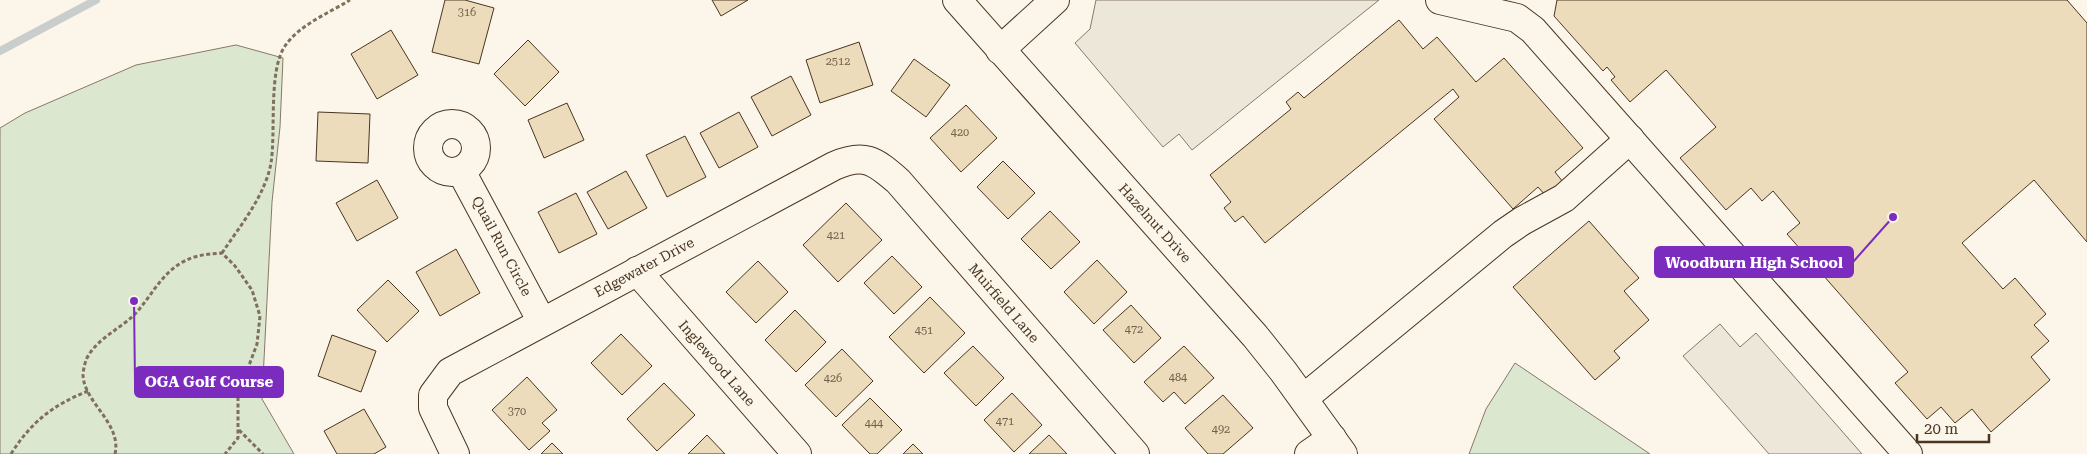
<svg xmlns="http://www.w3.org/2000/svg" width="2087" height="454" font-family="'Roboto Serif',serif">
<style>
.green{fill:#dce7d0;stroke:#887966}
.parking{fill:#ede7d9;stroke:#887966}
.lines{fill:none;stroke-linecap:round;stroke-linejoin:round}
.stream{stroke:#c9cecd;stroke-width:8}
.building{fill:#ecdcbc;stroke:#4a3520}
.minor-casing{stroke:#4a3520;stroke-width:30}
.path{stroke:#7f6f5c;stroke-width:3;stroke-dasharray:4 2.5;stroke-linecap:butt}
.minor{stroke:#fbf6e9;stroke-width:28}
.labels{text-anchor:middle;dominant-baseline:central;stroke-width:4;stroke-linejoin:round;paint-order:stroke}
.number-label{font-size:11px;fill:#725f47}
.street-label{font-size:14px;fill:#4a3520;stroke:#fbf6e9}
.leader{fill:none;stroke:#7b2cbf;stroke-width:2}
.callout-dot{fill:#7b2cbf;stroke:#fbf6e9;stroke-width:2}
.callout{fill:#7b2cbf;stroke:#7b2cbf;stroke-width:2}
.callout-label{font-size:15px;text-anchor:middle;font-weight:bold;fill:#fff}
</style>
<rect width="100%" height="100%" fill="#fbf6e9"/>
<g class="green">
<path d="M236 45 283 58 280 127 272 202 262 399 294 454H0V128L25 113 136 65Z"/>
<path d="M1515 363 1650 454H1469L1486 409Z"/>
</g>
<g class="parking">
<path d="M1096 0H1379L1192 150 1179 134 1163 147 1075 43 1090 29Z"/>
<path d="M1720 324 1740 347 1756 333 1862 454H1769L1683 356Z"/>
</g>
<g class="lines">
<path class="stream" d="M0 51 96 0"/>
</g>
<g class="building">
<path d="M445 0H465L494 8 479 64 432 52Z"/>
<path d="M712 0H748L721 16Z"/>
<path d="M1557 0H2067L2087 23V242L2034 180 1962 243 2003 289 2015 278 2046 314 2034 325 2049 341 2031 357 2050 380 1991 432 1972 409 1955 423 1941 407 1927 419 1895 383 1908 372 1787 234 1800 223 1773 191 1762 201 1751 188 1726 210 1680 158 1716 127 1666 70 1630 102 1611 80 1615 77 1607 67 1603 71 1554 16Z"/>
<path d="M1399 20 1423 49 1437 37 1476 82 1504 58 1583 148 1555 172 1563 182 1546 196 1538 187 1513 209 1434 119 1459 97 1453 89 1265 243 1243 216 1235 222 1224 208 1231 202 1210 175 1291 109 1286 102 1298 92 1304 98Z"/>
<path d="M391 30 418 75 377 99 351 54Z"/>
<path d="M528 40 559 72 525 106 494 74Z"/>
<path d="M859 42 873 85 820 103 806 60Z"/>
<path d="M914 59 950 85 926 117 891 91Z"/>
<path d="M791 76 811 115 772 136 751 97Z"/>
<path d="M567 103 584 140 544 158 528 120Z"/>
<path d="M966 105 997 138 961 172 930 138Z"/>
<path d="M318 112 370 114 368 163 316 161Z"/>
<path d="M739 112 758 147 719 168 700 133Z"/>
<path d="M685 136 706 177 667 197 646 155Z"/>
<path d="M1003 161 1035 193 1008 219 977 187Z"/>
<path d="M626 171 647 208 608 229 587 192Z"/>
<path d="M377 180 398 218 357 241 336 203Z"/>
<path d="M576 193 597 234 559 253 538 212Z"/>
<path d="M846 203 882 240 838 282 803 245Z"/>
<path d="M1050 211 1080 242 1051 269 1021 239Z"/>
<path d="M1589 221 1639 278 1624 291 1649 320 1614 351 1620 358 1595 380 1513 287Z"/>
<path d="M456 249 480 293 440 316 416 272Z"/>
<path d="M892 256 922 287 894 314 864 283Z"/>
<path d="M1097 260 1127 292 1094 324 1064 292Z"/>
<path d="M758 261 788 292 756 323 726 292Z"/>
<path d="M388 280 419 311 387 342 357 310Z"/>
<path d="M930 297 965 333 924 373 889 337Z"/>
<path d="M1131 305 1161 338 1134 363 1103 330Z"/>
<path d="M795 310 826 342 796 372 765 340Z"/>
<path d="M621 334 652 366 622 395 591 363Z"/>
<path d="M332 335 376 351 361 392 318 376Z"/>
<path d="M973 346 1004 378 976 406 944 373Z"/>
<path d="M1184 346 1214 378 1185 404 1174 392 1163 402 1144 382Z"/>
<path d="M842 349 873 381 836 417 805 385Z"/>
<path d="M527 377 557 410 542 423 550 431 529 450 492 410Z"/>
<path d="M664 383 695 415 657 451 627 419Z"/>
<path d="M1012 393 1042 425 1014 452 984 420Z"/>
<path d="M1223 395 1253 428 1223 454H1208L1185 428Z"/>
<path d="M870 398 902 430 877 454H870L842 425Z"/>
<path d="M364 409 386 447 374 454H337L324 431Z"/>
<path d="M707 435 725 454H688Z"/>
<path d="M1049 435 1067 454H1029Z"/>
<path d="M552 443 563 454H541Z"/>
<path d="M913 444 923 454H903Z"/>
</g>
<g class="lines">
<g class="minor-casing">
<g id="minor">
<path d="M957 0 1255 336 1283 371 1343 454"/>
<path d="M1440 0 1517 18 1533 30 1908 454"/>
<path d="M1000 50 1055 0"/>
<circle cx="452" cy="148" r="24"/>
<path d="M461 171 542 322"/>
<path d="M637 271 797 454"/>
<path d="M1304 398 1503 234 1522 221 1564 198 1630 139"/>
<path d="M455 454 433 408V395L450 372 834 166C864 153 874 160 898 181L1135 454"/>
<path d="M1309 454 1332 438"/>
</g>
</g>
<g class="path">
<path d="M222 253C240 226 265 196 271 163 276 132 268 71 285 46 299 25 329 13 350 0"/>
<path d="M239 430 263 454"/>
<path d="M11 454C31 422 53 405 88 391"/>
<path d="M115 454C122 423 84 403 83 375 83 371 85 363 86 360 95 340 118 330 133 316 151 298 159 276 181 263 194 255 208 254 222 253L235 266 252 290 260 316 257 344 238 395V438L225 454"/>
</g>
<use href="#minor" class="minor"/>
</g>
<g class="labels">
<g class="number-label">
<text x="467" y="12">316</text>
<text x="838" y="61">2512</text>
<text x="960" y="132">420</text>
<text x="836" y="235">421</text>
<text x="1134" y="329">472</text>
<text x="924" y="330">451</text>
<text x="1178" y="377">484</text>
<text x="833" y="378">426</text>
<text x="517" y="411">370</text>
<text x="1005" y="421">471</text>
<text x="874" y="423">444</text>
<text x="1221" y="429">492</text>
</g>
<g class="street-label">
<text transform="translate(1155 223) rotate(48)">Hazelnut Drive</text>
<text transform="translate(502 246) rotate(62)">Quail Run Circle</text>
<text transform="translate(644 267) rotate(-28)">Edgewater Drive</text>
<text transform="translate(1004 303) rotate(49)">Muirfield Lane</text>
<text transform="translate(717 363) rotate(49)">Inglewood Lane</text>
</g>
</g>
<path class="leader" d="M1893 217L1853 262M134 301L135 382"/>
<g class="callout-dot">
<circle cx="1893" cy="217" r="5"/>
<circle cx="134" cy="301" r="5"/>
</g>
<g class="callout">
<rect x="1655" y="247" width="198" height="30" rx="5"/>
<rect x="135" y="367" width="148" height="30" rx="5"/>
</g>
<g class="callout-label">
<text x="1754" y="268">Woodburn High School</text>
<text x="209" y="387">OGA Golf Course</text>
</g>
<path d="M1917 434v8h72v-8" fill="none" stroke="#4a3520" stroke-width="2.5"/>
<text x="1924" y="434" font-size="15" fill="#4a3520" stroke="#fbf6e9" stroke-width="4" paint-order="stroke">20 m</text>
</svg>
